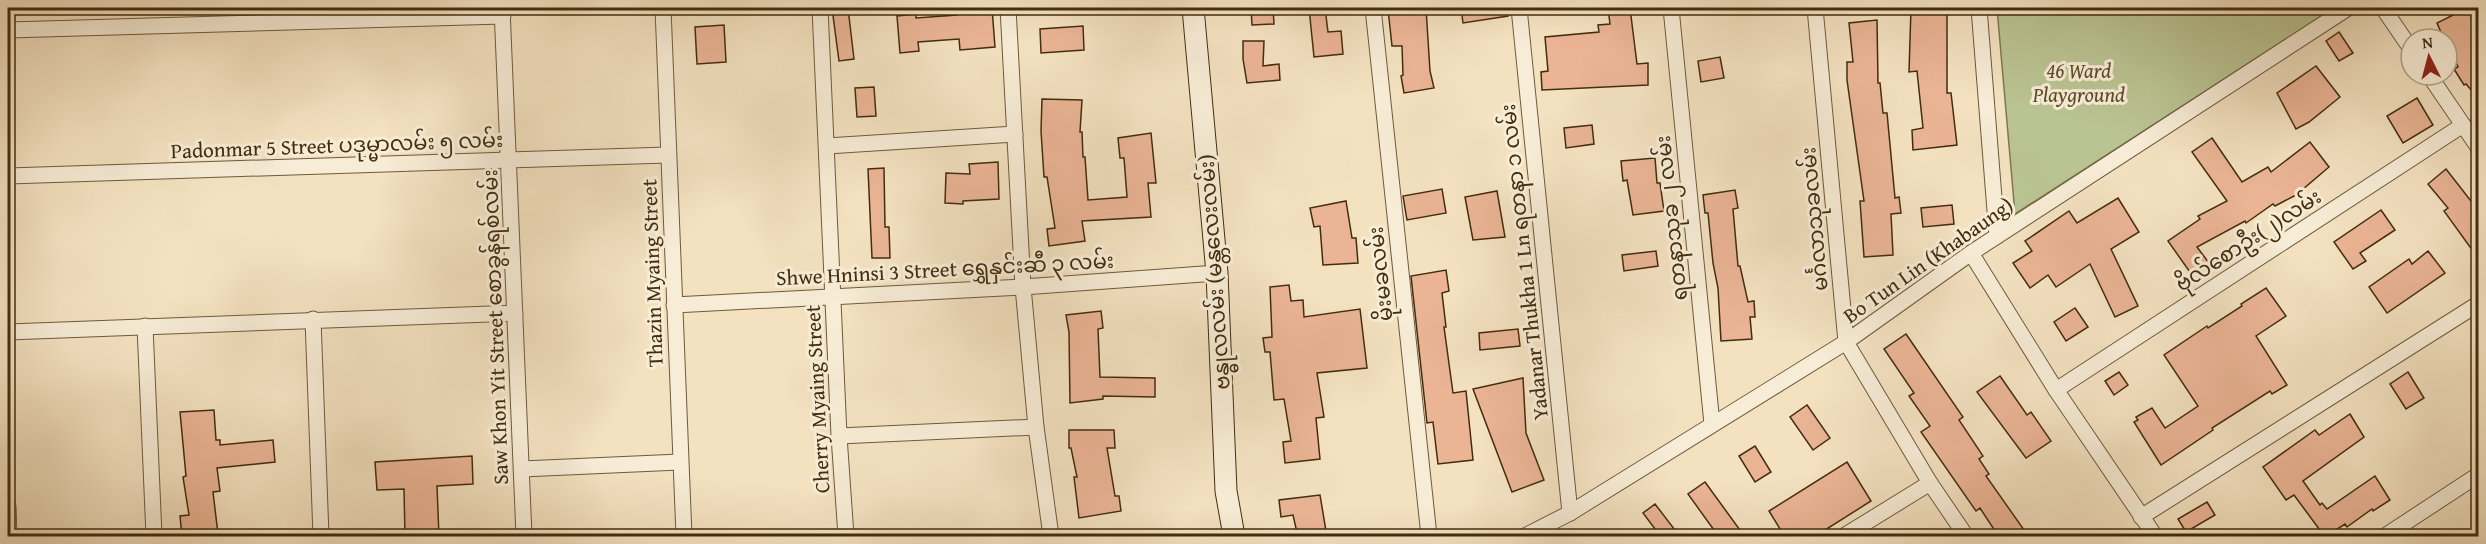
<svg xmlns="http://www.w3.org/2000/svg" width="2486" height="544" font-family="'Gentium Book Plus','Noto Sans Myanmar',serif">
<style>
.green{fill:#bac392;stroke:#7e7850;stroke-width:1.5}
.building{fill:#eab495;stroke:#432d0f;stroke-width:1.5}
.lines{fill:none;stroke-linecap:round;stroke-linejoin:round}
.street-casing{stroke:#6f5a3b;stroke-width:17}
.secondary-casing{stroke:#432d0f;stroke-width:23}
.street{stroke:#f7ecd6;stroke-width:15}
.secondary{stroke:#f7ecd6;stroke-width:21}
.labels{text-anchor:middle;dominant-baseline:central;stroke-width:6;stroke-linejoin:round;paint-order:stroke}
.park-label{font-size:21px;font-style:italic;fill:#5b4b29;stroke:#f7ecd6}
.street-label{font-size:21px;fill:#432d0f;stroke:#f7ecd6}
</style>
<rect width="100%" height="100%" fill="#f3e1c0"/>
<filter id="stains"><feTurbulence type="fractalNoise" baseFrequency=".00333" numOctaves="4"/><feColorMatrix values="0 0 0 0 .2 0 0 0 0 .09 0 0 0 0 .02 0 0 0 .5 -.17"/></filter>
<radialGradient id="worn" r=".72"><stop offset=".6" stop-color="#630" stop-opacity="0"/><stop offset="1" stop-color="#630" stop-opacity=".3"/></radialGradient>
<path class="green" d="M1997 8H2334L2015 214Z"/>
<g class="building">
<path d="M832 8H848L854 59 839 61Z"/>
<path d="M957 8H992L995 47 960 50 959 39 918 42 919 51 900 53 897 16 916 14V18L957 15Z"/>
<path d="M1251 8H1273L1274 24 1252 25Z"/>
<path d="M1309 8H1325L1328 32 1341 31 1343 54 1314 57Z"/>
<path d="M1399 8H1426L1430 71 1434 88 1404 93 1401 76 1403 75 1402 46H1392L1388 9Z"/>
<path d="M1461 8H1507L1508 16 1463 23Z"/>
<path d="M1608 8H1630L1637 64 1648 63V85L1542 90 1541 72 1548 71 1545 37 1599 32 1598 25 1610 24Z"/>
<path d="M1911 8H1947V93H1951L1957 145 1913 150 1912 130 1923 128 1917 71 1909 72Z"/>
<path d="M2467 8 2478 32V98L2466 84 2464 85 2454 69 2458 67 2447 44V39H2444L2437 23Z"/>
<path d="M1877 20 1878 83H1880L1883 113H1887L1895 198 1899 197 1901 213 1891 214 1893 255 1864 257 1860 201H1864L1847 80V62H1853L1849 23Z"/>
<path d="M724 25 726 62 697 64 695 27Z"/>
<path d="M1083 26 1084 50 1041 53 1040 29Z"/>
<path d="M2339 32 2353 53 2339 61 2326 41Z"/>
<path d="M1243 41H1264L1263 66 1279 64 1280 80 1247 83 1243 59Z"/>
<path d="M1720 57 1724 78 1701 82 1698 61Z"/>
<path d="M2316 66 2340 97 2309 122 2296 129 2277 93Z"/>
<path d="M874 87 876 116 857 117 855 88Z"/>
<path d="M2417 98 2433 125 2403 143 2387 116Z"/>
<path d="M1042 99 1082 100 1080 132H1082L1083 157H1085L1088 200 1127 197 1124 158H1120L1118 138 1151 133 1156 183H1148L1151 217 1082 221 1085 241 1049 246 1047 229 1055 228 1047 177H1044L1041 131Z"/>
<path d="M1592 125 1594 144 1566 148 1564 128Z"/>
<path d="M2212 138 2242 182 2268 167 2271 172 2310 142 2329 167 2296 195 2275 206 2273 204 2246 223 2245 221 2197 247 2209 263 2192 275 2168 241 2200 219 2198 216 2227 201 2192 152Z"/>
<path d="M1655 158 1657 183H1660L1664 211 1633 215 1627 180 1623 181 1621 161Z"/>
<path d="M998 162 999 199 963 201V204L945 203 946 173 970 174 969 164Z"/>
<path d="M884 168 885 227H889L890 258H872L868 169Z"/>
<path d="M2446 169 2478 210V258L2444 211 2448 208 2428 184Z"/>
<path d="M1442 189 1446 213 1407 220 1403 196Z"/>
<path d="M1735 190 1738 208 1733 209 1738 266H1740L1748 302 1754 301 1755 317H1750L1752 339 1721 341 1718 288 1713 263 1708 213H1705L1703 195Z"/>
<path d="M1497 191 1505 237 1473 240 1465 197Z"/>
<path d="M2118 198 2139 232 2111 249 2138 306 2115 317 2090 264 2056 287 2048 275 2030 288 2013 263 2032 251 2025 241 2069 211 2077 223Z"/>
<path d="M1346 201 1352 238H1356L1358 263 1323 265 1320 226 1314 227 1310 208Z"/>
<path d="M1952 205 1954 224 1923 227 1921 208Z"/>
<path d="M2381 210 2395 230 2360 253 2366 261 2353 269 2334 242Z"/>
<path d="M1656 251 1658 266 1624 271 1622 255Z"/>
<path d="M2428 251 2445 273 2387 313 2369 287 2409 259 2412 264Z"/>
<path d="M1446 270 1449 291 1442 293 1446 327H1444L1453 393 1466 391 1473 460 1438 464 1433 422 1427 423 1411 276Z"/>
<path d="M1289 285 1291 301 1303 300 1304 317 1360 309 1367 368 1317 373 1324 417 1316 418 1320 459 1285 463 1283 442 1291 441 1284 399 1274 400 1270 352H1265L1263 338 1272 337 1270 287Z"/>
<path d="M2266 288 2286 316 2256 336 2287 385 2272 394 2270 391 2212 428 2213 430 2161 465 2134 422 2138 420 2136 417 2152 408 2165 428 2198 406 2164 355 2207 326 2208 328 2242 306 2241 304Z"/>
<path d="M2075 308 2088 327 2066 341 2054 322Z"/>
<path d="M1101 311 1103 328 1098 329 1100 377 1155 378V397L1103 396V399L1070 403 1069 332 1066 315Z"/>
<path d="M1518 329 1520 346 1480 350 1479 333Z"/>
<path d="M1906 334 1963 417 1959 420 1983 456 1979 459 1989 474 1986 476 2029 537H1999L1980 508 1976 511 1921 432 1930 426 1909 396 1914 393 1884 349Z"/>
<path d="M2119 372 2128 385 2114 395 2105 381Z"/>
<path d="M2408 372 2424 398 2406 409 2390 384Z"/>
<path d="M2000 376 2027 415 2031 412 2051 441 2026 458 1977 392Z"/>
<path d="M1523 378 1526 433 1544 480 1512 492 1473 389Z"/>
<path d="M1807 405 1830 438 1813 450 1790 417Z"/>
<path d="M214 410 216 440H220V445L273 440 275 462 217 468 220 491 213 492 218 534 182 537 180 516 189 515 183 477 186 476 180 412Z"/>
<path d="M2350 414 2364 437 2303 481 2320 505 2322 503 2327 509 2375 476 2390 500 2373 511 2372 509 2347 527 2345 524 2325 537 2294 495 2286 500 2263 467 2315 430 2319 435Z"/>
<path d="M1069 430H1114L1115 448H1107L1115 496H1119L1121 511 1079 518 1074 477H1077L1071 448H1069Z"/>
<path d="M1755 446 1771 472 1755 482 1739 456Z"/>
<path d="M472 456 473 484 437 486 439 537H405L404 489 377 490 375 462Z"/>
<path d="M1847 462 1871 501 1814 537H1785L1769 511Z"/>
<path d="M1705 482 1745 537H1719L1688 494Z"/>
<path d="M1320 495 1327 537H1298L1293 515 1281 517 1279 500Z"/>
<path d="M2207 502 2215 515 2186 532 2178 519Z"/>
<path d="M1655 504 1675 530 1666 537H1661L1643 513Z"/>
</g>
<g class="lines">
<g class="street-casing">
<g id="street">
<path d="M502 8 524 536"/>
<path d="M663 8 684 536"/>
<path d="M820 8 839 436 846 536"/>
<path d="M1008 8 1023 287 1036 427 1051 536"/>
<path d="M1373 8 1429 536"/>
<path d="M1519 8 1570 513"/>
<path d="M1671 8 1712 424"/>
<path d="M1815 8 1846 342 1930 483 1966 536"/>
<path d="M1979 8 1997 236"/>
<path d="M2383 8 2411 49"/>
<path d="M8 30 503 16"/>
<path d="M2429 75 2478 147"/>
<path d="M827 146 1015 134"/>
<path d="M8 176 668 155"/>
<path d="M1971 253 2056 390 2155 536"/>
<path d="M674 305 1023 287 1217 273"/>
<path d="M313 319 321 536"/>
<path d="M145 326 154 536"/>
<path d="M8 332 515 313"/>
<path d="M2056 390 2463 125"/>
<path d="M839 436 1036 427"/>
<path d="M522 469 680 462"/>
<path d="M8 506 9 536"/>
<path d="M2141 517 2478 304"/>
<path d="M1525 536 1570 513 1846 342 1971 253 2348 8"/>
<path d="M1844 536 1930 483"/>
<path d="M2385 536 2478 475"/>
</g>
</g>
<g class="secondary-casing">
<path id="secondary" d="M1193 8 1217 273 1226 491 1234 536"/>
</g>
<use href="#street" class="street"/>
<use href="#secondary" class="secondary"/>
</g>
<g class="labels">
<g class="park-label">
<text x="2079" y="70">46 Ward<tspan x="2079" dy="24">Playground</tspan></text>
</g>
<g class="street-label">
<text transform="translate(337 145) rotate(-2)">Padonmar 5 Street ပဒုမ္မာလမ်း ၅ လမ်း</text>
<text transform="translate(1671 218) rotate(-96)">ရတနာသုခ ၂ လမ်း</text>
<text transform="translate(1814 219) rotate(-95)">မင်္ဂလာသုခလမ်း</text>
<text transform="translate(2248 240) rotate(-33)">ဗိုလ်စောဦး(၂)လမ်း</text>
<text transform="translate(1928 260) rotate(-35)">Bo Tun Lin (Khabaung)</text>
<text transform="translate(1524 262) rotate(-96)">Yadanar Thukha 1 Ln ရတနာ ၁ လမ်း</text>
<text transform="translate(945 269) rotate(-3)">Shwe Hninsi 3 Street ရွှေနှင်းဆီ ၃ လမ်း</text>
<text transform="translate(1214 272) rotate(-94)">ဗန္ဓုလလမ်း (မန္တလေးလမ်း)</text>
<text transform="translate(652 273) rotate(-92)">Thazin Myaing Street</text>
<text transform="translate(1380 274) rotate(-96)">မိုးမခလမ်း</text>
<text transform="translate(495 327) rotate(-92)">Saw Khon Yit Street စောခွန်ရစ်လမ်း</text>
<text transform="translate(817 399) rotate(-93)">Cherry Myaing Street</text>
</g>
</g>
<rect width="2486" height="544" fill="none" stroke="#f3e1c0" stroke-width="30"/>
<rect x="9" y="9" width="2468" height="526" fill="none" stroke="#432d0f" stroke-width="3"/>
<rect x="15" y="15" width="2456" height="514" fill="none" stroke="#432d0f" stroke-width="1.5"/>
<g transform="translate(2429 57) rotate(354)"><circle r="28" fill="#f7ecd6" stroke="#afa086" stroke-width="1.5"/>
<path d="M0-4.5L10 22L0 15L-10 22Z" fill="#8f2418"/>
<text y="-9" font-size="16" font-weight="bold" text-anchor="middle" fill="#432d0f">N</text>
</g>
<rect width="100%" height="100%" filter="url(#stains)"/>
<rect width="100%" height="100%" fill="url(#worn)"/>
</svg>
